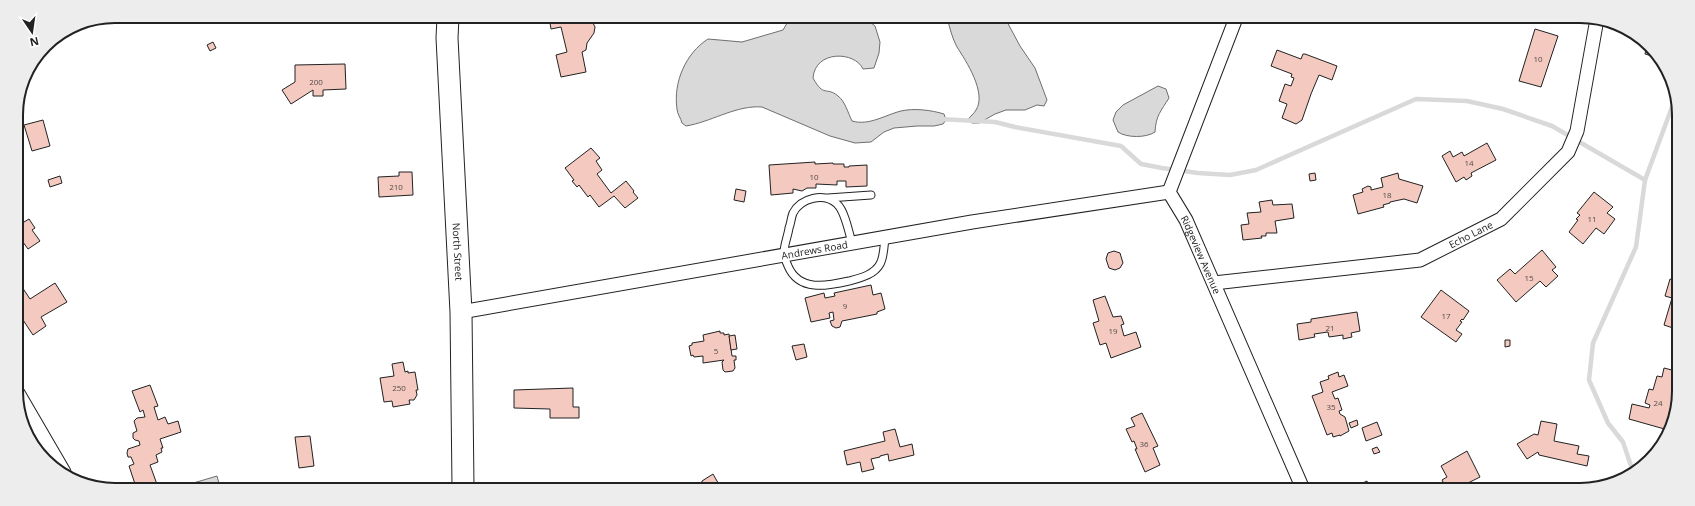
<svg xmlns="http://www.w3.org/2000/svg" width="1695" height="506" font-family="'Open Sans',sans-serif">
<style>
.water{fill:#d9d9d9;stroke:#6f6f6f}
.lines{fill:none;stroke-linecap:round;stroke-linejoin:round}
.stream{stroke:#d9d9d9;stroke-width:4.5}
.building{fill:#f3c9c0;stroke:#222}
.lane-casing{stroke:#222;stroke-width:9}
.street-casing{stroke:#222;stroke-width:15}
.primary-casing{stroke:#222;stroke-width:23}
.lane{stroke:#fff;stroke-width:7}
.street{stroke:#fff;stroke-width:13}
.primary{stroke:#fff;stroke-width:21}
.labels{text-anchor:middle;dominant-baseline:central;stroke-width:3;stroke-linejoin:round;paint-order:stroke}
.number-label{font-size:8px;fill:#564c4a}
.street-label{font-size:10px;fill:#222;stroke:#fff}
.rim{fill:none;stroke:#222;stroke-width:2}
</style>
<rect width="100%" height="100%" fill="#fff"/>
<g class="water">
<path d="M790 18H863L866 19 875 26 880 42 879 53 874 68 863 69C855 51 815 50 813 78 824 98 826 86 838 96 845 101 848 113 852 121 869 126 885 115 901 111 914 108 931 110 944 114L946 120 943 124 934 126H917L894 128 884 132 871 142 855 143 830 136 762 107C738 105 714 120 691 125L686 126 682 123C681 118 677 114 677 109 673 82 686 53 708 39L742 42 783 30Z"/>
<path d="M947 18H1005L1020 46 1035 68 1047 100 1044 106 1037 105 1025 110H1006L995 114 979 123H972L968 120C970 116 974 114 976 110 987 93 966 61 957 47 952 38 950 28 947 18Z"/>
<path d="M1158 86 1166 89 1169 98C1161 111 1156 115 1155 132 1146 138 1127 138 1118 132L1113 120 1116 112 1123 105Z"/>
<path d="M217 476 220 487H191L190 484Z"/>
</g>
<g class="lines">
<g class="stream">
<path d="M940 119 995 122 1015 127 1121 146 1141 164 1162 168 1198 173 1230 175 1256 170 1416 99 1467 101 1503 109 1552 126 1645 180"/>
<path d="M1633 472 1623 442 1608 423 1589 380 1593 343 1636 247 1645 180 1672 107 1677 99"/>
</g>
</g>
<g class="building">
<path d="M549 17H590L595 27 594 33 587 43 586 50 582 52 586 72 561 77 556 55 567 52 561 27 551 29Z"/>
<path d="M1535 29 1558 36 1541 87 1519 81Z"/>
<path d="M213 42 216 48 210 51 207 45Z"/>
<path d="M1647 44 1650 45 1656 57 1645 54Z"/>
<path d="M1277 50 1301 59 1303 54H1305L1337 66 1332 80 1319 75 1311 94 1302 120 1296 124 1282 118 1287 104 1279 101 1285 84 1291 86 1294 78 1291 77 1292 74 1271 66Z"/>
<path d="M345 64 346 89 323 90V96H313V90L291 104 282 90 295 82V65Z"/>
<path d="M43 120 50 146 32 151 24 125Z"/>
<path d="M1487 143 1496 160 1471 173 1472 176 1466 180 1464 177 1456 182 1442 156 1450 151 1453 157 1462 152 1464 156Z"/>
<path d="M591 148 600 158 596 161 602 170 597 174 611 193 626 181 634 191 633 192 638 198 625 208 614 196 599 207 590 195 588 197 579 185 577 187 572 181 574 180 565 168Z"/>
<path d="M815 162V164L833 163V164H844V167H849V166L867 165V186L846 187V181H837V185L816 184V188H807L802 191 793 189V193L771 195 769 165Z"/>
<path d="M399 172H412L413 195 379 197 378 177 399 176Z"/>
<path d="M1315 173 1316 180 1310 181 1309 174Z"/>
<path d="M1398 173 1399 179 1423 186 1417 203 1404 199 1390 202V203L1383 205 1384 207 1358 214 1353 195 1363 192 1362 189 1368 186 1371 187V190L1383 187 1381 178Z"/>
<path d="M60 176 62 183 50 187 48 180Z"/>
<path d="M736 189 746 191 744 202 734 200Z"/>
<path d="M1594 192 1613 207 1607 213 1615 219 1604 234 1596 228 1583 244 1569 232 1578 220 1576 219 1580 215 1577 213Z"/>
<path d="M1272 200 1273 205 1292 204 1294 218 1275 221 1277 233H1266V236H1261L1262 238 1243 240 1241 225 1249 224 1247 213 1261 212 1259 202Z"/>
<path d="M17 211 24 222 29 219 35 228 32 230 40 241 28 249 20 238 18 239 17 238Z"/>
<path d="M1542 250 1556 267 1552 270 1558 276 1546 287 1540 281 1516 302 1497 280 1510 269 1515 274Z"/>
<path d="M1114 251 1120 253 1123 263 1120 268 1115 270 1109 268 1106 259 1108 253Z"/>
<path d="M1670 279 1676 281V329L1664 325 1672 298 1665 296Z"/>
<path d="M55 283 67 302 41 317 46 326 33 335 17 311V290L22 287 30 299Z"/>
<path d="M871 285 873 295 881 293 885 309 877 312V314L842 321 840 327 836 328 832 326 830 321 834 320 833 312 829 313 830 318 811 322 805 298 824 293 825 298 835 296 834 293Z"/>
<path d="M1441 290 1469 311 1463 320 1462 319 1460 321 1462 322 1456 330 1462 334 1456 342 1421 317Z"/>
<path d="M1105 296 1113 317 1121 316 1124 324 1121 325 1124 336 1136 332 1141 347 1111 358 1106 343 1100 345 1093 323 1099 321 1093 300Z"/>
<path d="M1357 312 1360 331 1351 333 1352 337 1343 339V335L1329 337 1328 332 1314 334 1315 337 1299 340 1297 324 1311 322V319Z"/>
<path d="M720 331V333H724V335L729 334 732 356H736V360H734L735 368 733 371 725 372 723 370 722 362 724 360 703 363V356L694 357 693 355 691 356 689 346 692 345V343L704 341 703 335Z"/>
<path d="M735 335 737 349 731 350 729 336Z"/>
<path d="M1505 340H1510V346L1505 347Z"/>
<path d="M804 344 807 357 796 360 792 346Z"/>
<path d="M403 362 405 372 408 371V373L415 372 418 390H416L417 395 414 400H409L410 404 393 407 392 401 384 402 380 378 394 376 392 364Z"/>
<path d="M1664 368 1676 371V386L1668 418 1671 419 1668 430 1629 419 1632 404 1649 408 1650 405 1645 403 1649 389 1653 390 1657 376 1662 377Z"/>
<path d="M1338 372 1339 377 1344 375 1348 386 1332 392 1335 399 1338 398 1342 410 1339 411 1340 414 1345 417 1349 431 1340 436V435L1333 437 1332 433 1327 435 1312 396 1323 392 1320 382 1329 379 1328 376Z"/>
<path d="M150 385 158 406 154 407 158 420 165 417 168 424 178 421 181 432 160 439 163 448H161L162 452 156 455 158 462 150 465 158 487H136L129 466 134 464 131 457H128L127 453 128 449 140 445 139 441 135 440 133 438V433L137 431 134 421 137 418 145 417 143 410 140 412 132 391Z"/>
<path d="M573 388V407H579V418H550V409L514 408V390Z"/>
<path d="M1142 413 1158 446 1153 448 1160 465 1145 472 1135 449H1137L1134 441 1132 442 1126 429 1135 426 1131 418Z"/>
<path d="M1357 420 1358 425 1351 428 1349 423Z"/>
<path d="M1541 421 1557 424 1554 441 1579 446 1577 454 1589 456 1587 466 1539 455 1538 452 1527 459 1517 444 1534 434 1538 435Z"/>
<path d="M1377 422 1382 435 1366 441 1362 428Z"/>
<path d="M895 429 900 447 912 444 914 455 889 461 888 454 880 456V457L871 459 874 469 862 472 860 462 847 465 844 451 885 441 883 432Z"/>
<path d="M310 436 314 466 299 468 295 437Z"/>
<path d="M1377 447 1380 452 1374 454 1372 449Z"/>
<path d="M1467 451 1480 477 1468 483 1470 486 1466 490 1436 489 1435 486 1443 482 1442 480 1447 477 1441 466Z"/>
<path d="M713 474 721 488H693L702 482V481Z"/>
<path d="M1367 481 1370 489H1348L1358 485Z"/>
</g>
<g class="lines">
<g class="lane-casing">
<g id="lane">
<path d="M828 198 871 195"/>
<path d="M852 243C849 233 845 211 837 204 824 192 801 198 793 213 791 218 791 223 789 228 788 236 783 247 784 255 784 258 787 263 788 266 799 292 827 286 849 281 860 278 874 275 880 264 884 257 884 246 885 237"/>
</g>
</g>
<g class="street-casing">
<g id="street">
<path id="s1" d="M1236 18 1169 192 1186 220 1303 489"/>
<path id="s2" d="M1214 283 1420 260 1501 219 1568 152 1577 131 1597 19"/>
<path id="s3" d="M461 312 972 222 1169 192"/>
<path d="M18 393 64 472"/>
</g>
</g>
<g class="primary-casing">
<g id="primary">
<path id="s4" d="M448 17 447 38 461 312 463 487"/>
</g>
</g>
<use href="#lane" class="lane"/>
<use href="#street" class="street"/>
<use href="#primary" class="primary"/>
</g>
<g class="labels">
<g class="number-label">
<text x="1538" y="58">10</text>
<text x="316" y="81">200</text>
<text x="1469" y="162">14</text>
<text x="814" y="176">10</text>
<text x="396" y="186">210</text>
<text x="1387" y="194">18</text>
<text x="1592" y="218">11</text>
<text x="1529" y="277">15</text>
<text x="845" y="305">9</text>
<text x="1446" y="315">17</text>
<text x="1330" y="327">21</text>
<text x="1113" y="330">19</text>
<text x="716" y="350">5</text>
<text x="399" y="387">250</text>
<text x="1658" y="402">24</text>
<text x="1331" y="406">35</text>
<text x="1144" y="443">36</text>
</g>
<g class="street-label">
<text stroke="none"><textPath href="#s2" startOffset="264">Echo Lane</textPath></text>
<text stroke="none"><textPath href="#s3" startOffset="359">Andrews Road</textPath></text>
<text stroke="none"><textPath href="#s4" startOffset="235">North Street</textPath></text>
<text stroke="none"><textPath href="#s1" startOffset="257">Ridgeview Avenue</textPath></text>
</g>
</g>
<path d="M0 0H1695V506H0ZM115 23H1580A92 92 0 0 1 1672 115V391A92 92 0 0 1 1580 483H115A92 92 0 0 1 23 391V115A92 92 0 0 1 115 23Z" fill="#ededed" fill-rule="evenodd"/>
<path class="rim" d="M115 23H1580A92 92 0 0 1 1672 115V391A92 92 0 0 1 1580 483H115A92 92 0 0 1 23 391V115A92 92 0 0 1 115 23Z"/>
<g transform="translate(32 32) rotate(167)" stroke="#ffffff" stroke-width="3" paint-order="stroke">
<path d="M0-3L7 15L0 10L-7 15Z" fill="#222222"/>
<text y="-6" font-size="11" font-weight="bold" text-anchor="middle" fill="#222222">N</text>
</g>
</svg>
